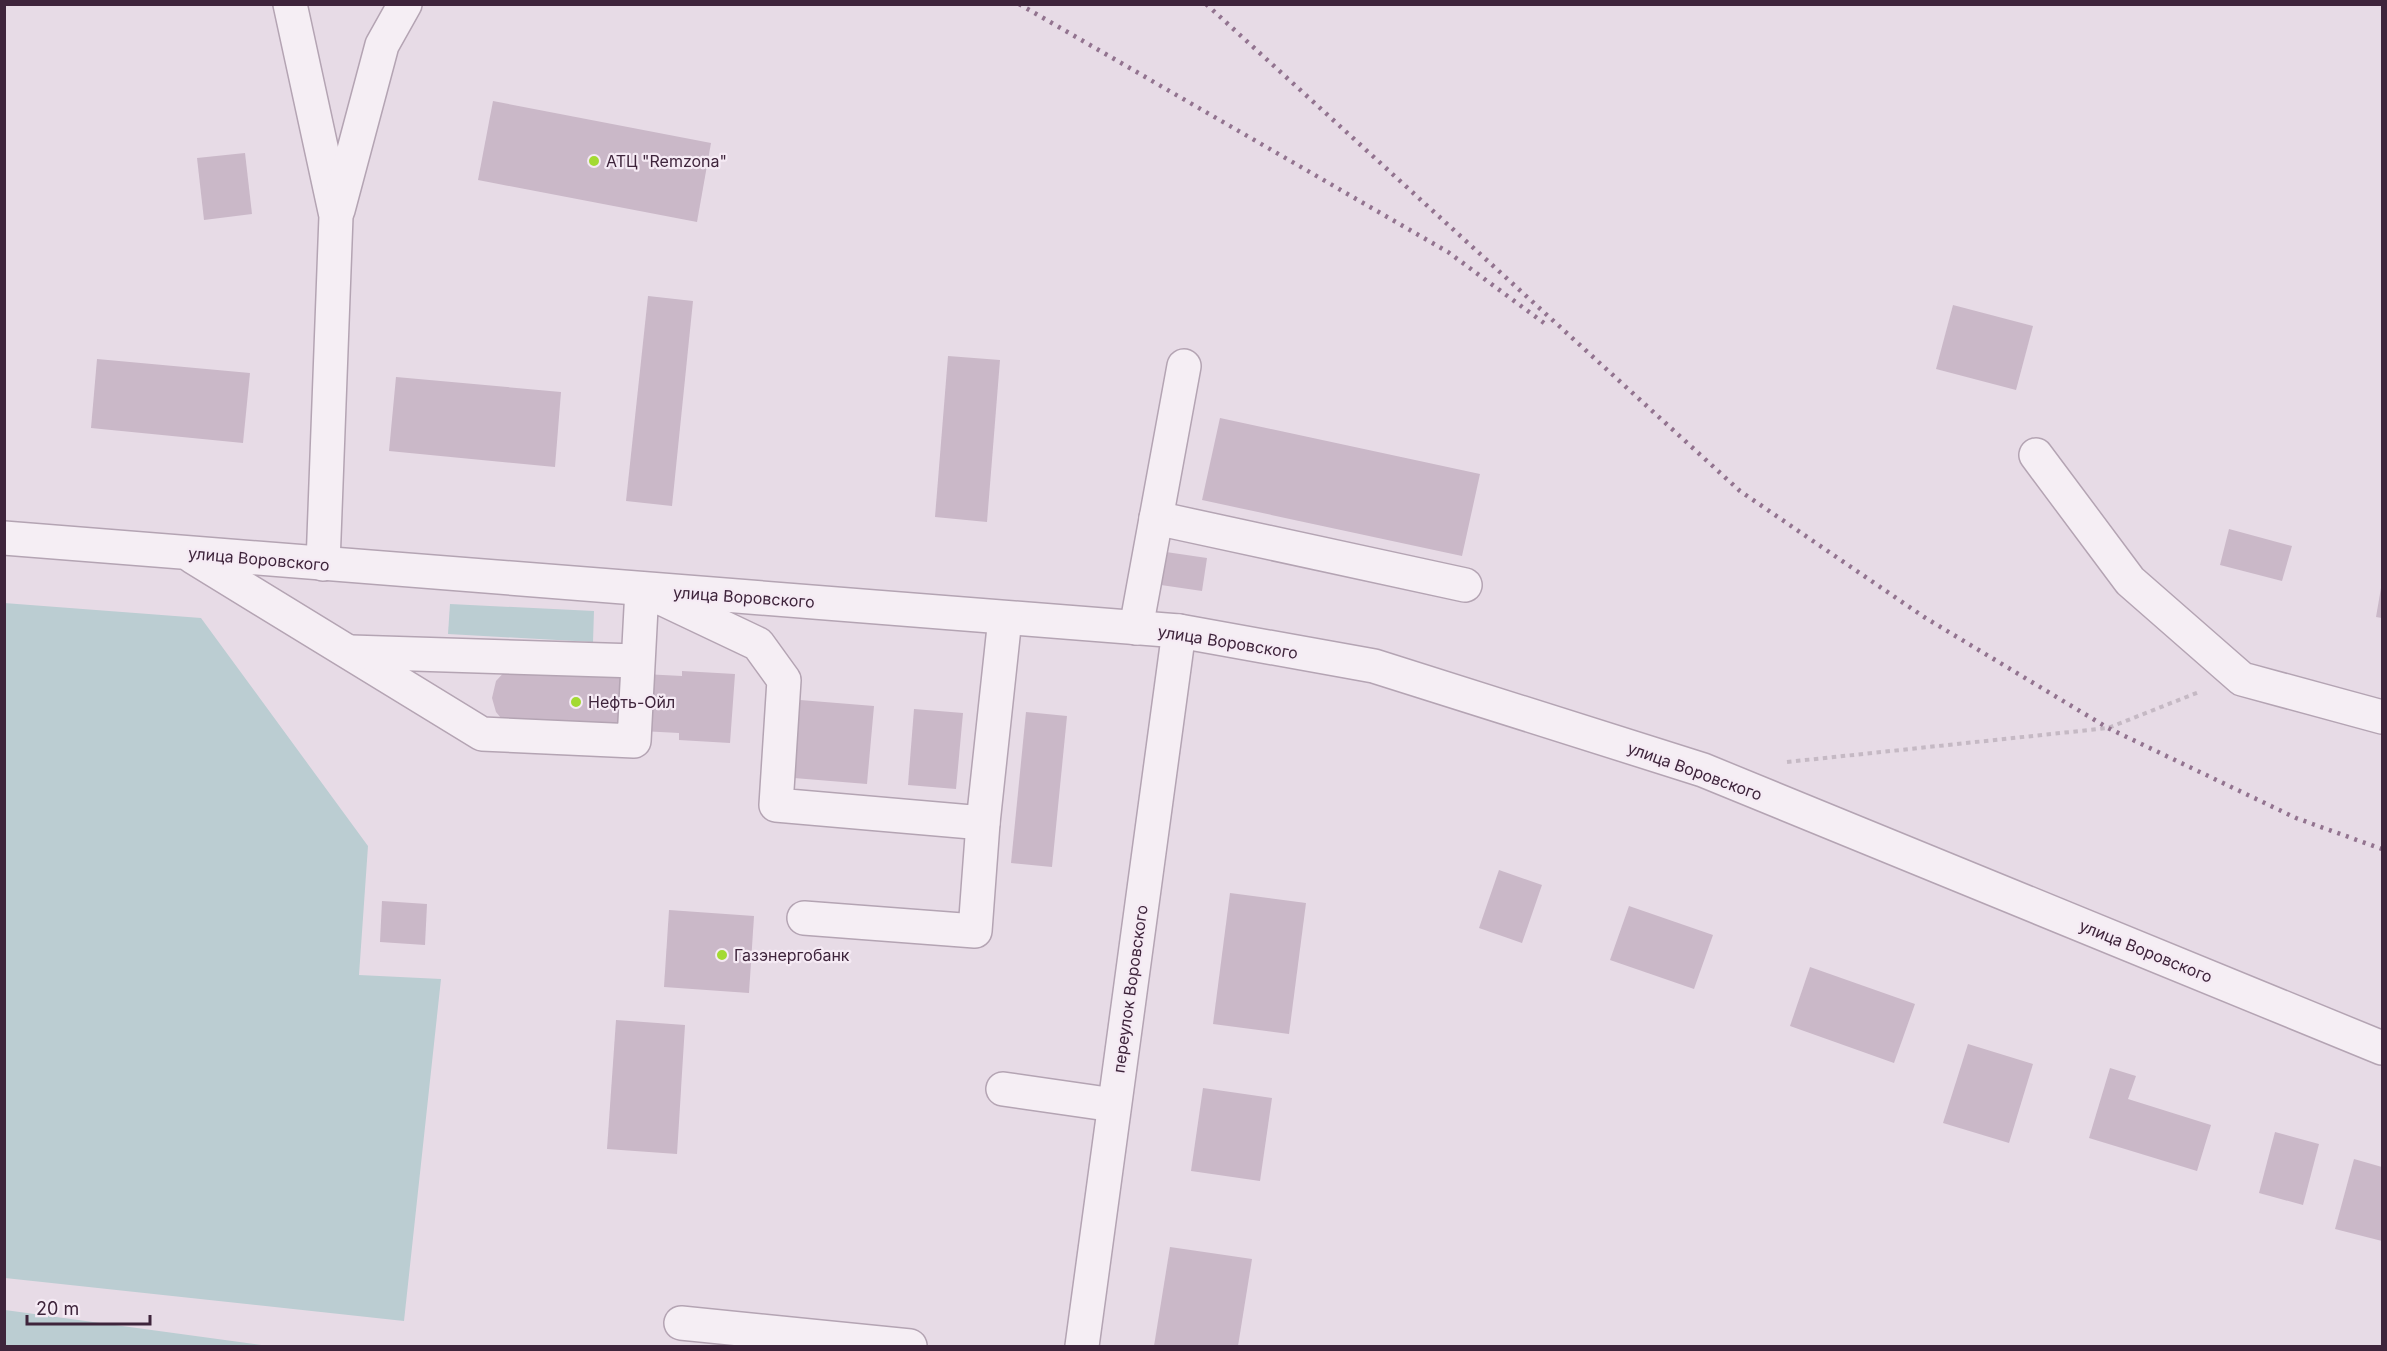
<svg xmlns="http://www.w3.org/2000/svg" width="2387" height="1351" font-family="Inter,sans-serif">
<style>
.green{fill:#bbcdd2}
.building{fill:#cab8c8}
.lines{fill:none;stroke-linecap:round;stroke-linejoin:round}
.minor-casing{stroke:#b4a4b3;stroke-width:36}
.path{stroke:#c5b9c4;stroke-width:4;stroke-dasharray:4.5 4.5;stroke-linecap:butt}
.minor{stroke:#f5eef4;stroke-width:33}
.rail{stroke:#92738f;stroke-width:4.5;stroke-dasharray:3 6;stroke-linecap:butt}
.poi-dot{fill:#a3da32;stroke:#f5eaf4;stroke-width:2}
.labels{text-anchor:middle;dominant-baseline:central;stroke-width:4.5;stroke-linejoin:round;paint-order:stroke}
.poi-label{font-size:16px;fill:#3e243b;stroke:#f5eaf4;text-anchor:start}
.street-label{font-size:16px;fill:#3e243b;stroke:#f5eaf4}
</style>
<rect width="100%" height="100%" fill="#e7dbe6"/>
<g class="green">
<path d="M4 603 201 618 368 846 359 975 441 979 404 1321 5 1278Z"/>
<path d="M450 604 594 611 593 642 448 634Z"/>
<path d="M5 1310 269 1346H5Z"/>
</g>
<g class="building">
<path d="M493 101 711 143 697 222 478 180Z"/>
<path d="M245 153 252 214 204 220 197 158Z"/>
<path d="M648 296 693 301 672 506 626 501Z"/>
<path d="M1953 305 2033 326 2016 390 1936 369Z"/>
<path d="M948 356 1000 360 987 522 935 517Z"/>
<path d="M97 359 250 373 243 443 91 428Z"/>
<path d="M396 377 561 392 555 467 389 451Z"/>
<path d="M1220 418 1480 474 1462 556 1202 500Z"/>
<path d="M2229 529 2292 546 2282 581 2220 565Z"/>
<path d="M1166 552 1207 558 1202 591 1161 585Z"/>
<path d="M2381 588H2382V618L2376 617Z"/>
<path d="M509 667 682 676V671L735 674 730 743 679 740V733L506 724 496 712 492 698 496 681Z"/>
<path d="M800 700 874 706 867 784 794 778Z"/>
<path d="M914 709 963 713 956 789 908 785Z"/>
<path d="M1026 712 1067 716 1052 867 1011 863Z"/>
<path d="M1499 870 1542 885 1522 943 1479 928Z"/>
<path d="M1230 893 1306 903 1289 1034 1213 1024Z"/>
<path d="M382 901 427 904 425 945 380 942Z"/>
<path d="M1629 906 1713 935 1694 989 1610 960Z"/>
<path d="M669 910 754 916 749 993 664 987Z"/>
<path d="M1810 967 1915 1004 1894 1063 1790 1026Z"/>
<path d="M616 1020 685 1025 677 1154 607 1149Z"/>
<path d="M1968 1044 2033 1064 2009 1143 1943 1123Z"/>
<path d="M2110 1068 2136 1076 2128 1099 2211 1125 2197 1171 2089 1138Z"/>
<path d="M1203 1088 1272 1098 1260 1181 1191 1171Z"/>
<path d="M2275 1132 2319 1144 2303 1205 2259 1193Z"/>
<path d="M2354 1159 2382 1167V1241L2335 1229Z"/>
<path d="M1170 1247 1252 1259 1238 1346H1154Z"/>
</g>
<g class="lines">
<g class="minor-casing">
<g id="minor">
<path d="M290 4 336 216 323 564"/>
<path d="M338 210 382 45 405 4"/>
<path d="M2036 455 2130 581 2242 679 2382 717"/>
<path d="M1156 518 1465 585"/>
<path d="M4 538 1179 631 1374 666 1703 770 2382 1048"/>
<path d="M193 557 482 734 634 741 642 589 758 644 784 680 776 805 983 823 1005 618"/>
<path d="M1136 628 1184 366"/>
<path d="M351 652 637 661"/>
<path d="M804 918 975 931 983 823"/>
<path d="M1003 1089 1114 1105"/>
<path d="M681 1323 910 1346"/>
<path d="M1082 1346 1179 631"/>
</g>
</g>
<path class="path" d="M1787 762 2108 728 2199 692"/>
<use href="#minor" class="minor"/>
<g class="rail">
<path d="M1019 4 1448 252 1544 323"/>
<path d="M1206 4 1740 491 1924 617 2108 728 2296 818 2382 849"/>
</g>
</g>
<g class="poi-dot">
<circle cx="594" cy="161" r="6"/>
<circle cx="576" cy="702" r="6"/>
<circle cx="722" cy="955" r="6"/>
</g>
<g class="labels">
<g class="poi-label">
<text x="606" y="161">АТЦ "Remzona"</text>
<text x="588" y="702">Нефть-Ойл</text>
<text x="734" y="955">Газэнергобанк</text>
</g>
<g class="street-label">
<text transform="translate(259 559) rotate(5)">улица Воровского</text>
<text transform="translate(744 597) rotate(4)">улица Воровского</text>
<text transform="translate(1228 642) rotate(9)">улица Воровского</text>
<text transform="translate(1695 771) rotate(20)">улица Воровского</text>
<text transform="translate(2146 951) rotate(22)">улица Воровского</text>
<text transform="translate(1130 989) rotate(-82)">переулок Воровского</text>
</g>
</g>
<rect width="2387" height="1351" fill="none" stroke="#3e243b" stroke-width="12"/>
<path d="M27 1315v9h123v-9" fill="none" stroke="#3e243b" stroke-width="3"/>
<text x="36" y="1315" font-size="18" fill="#3e243b" stroke="#f5eaf4" stroke-width="4.5" paint-order="stroke">20 m</text>
</svg>
